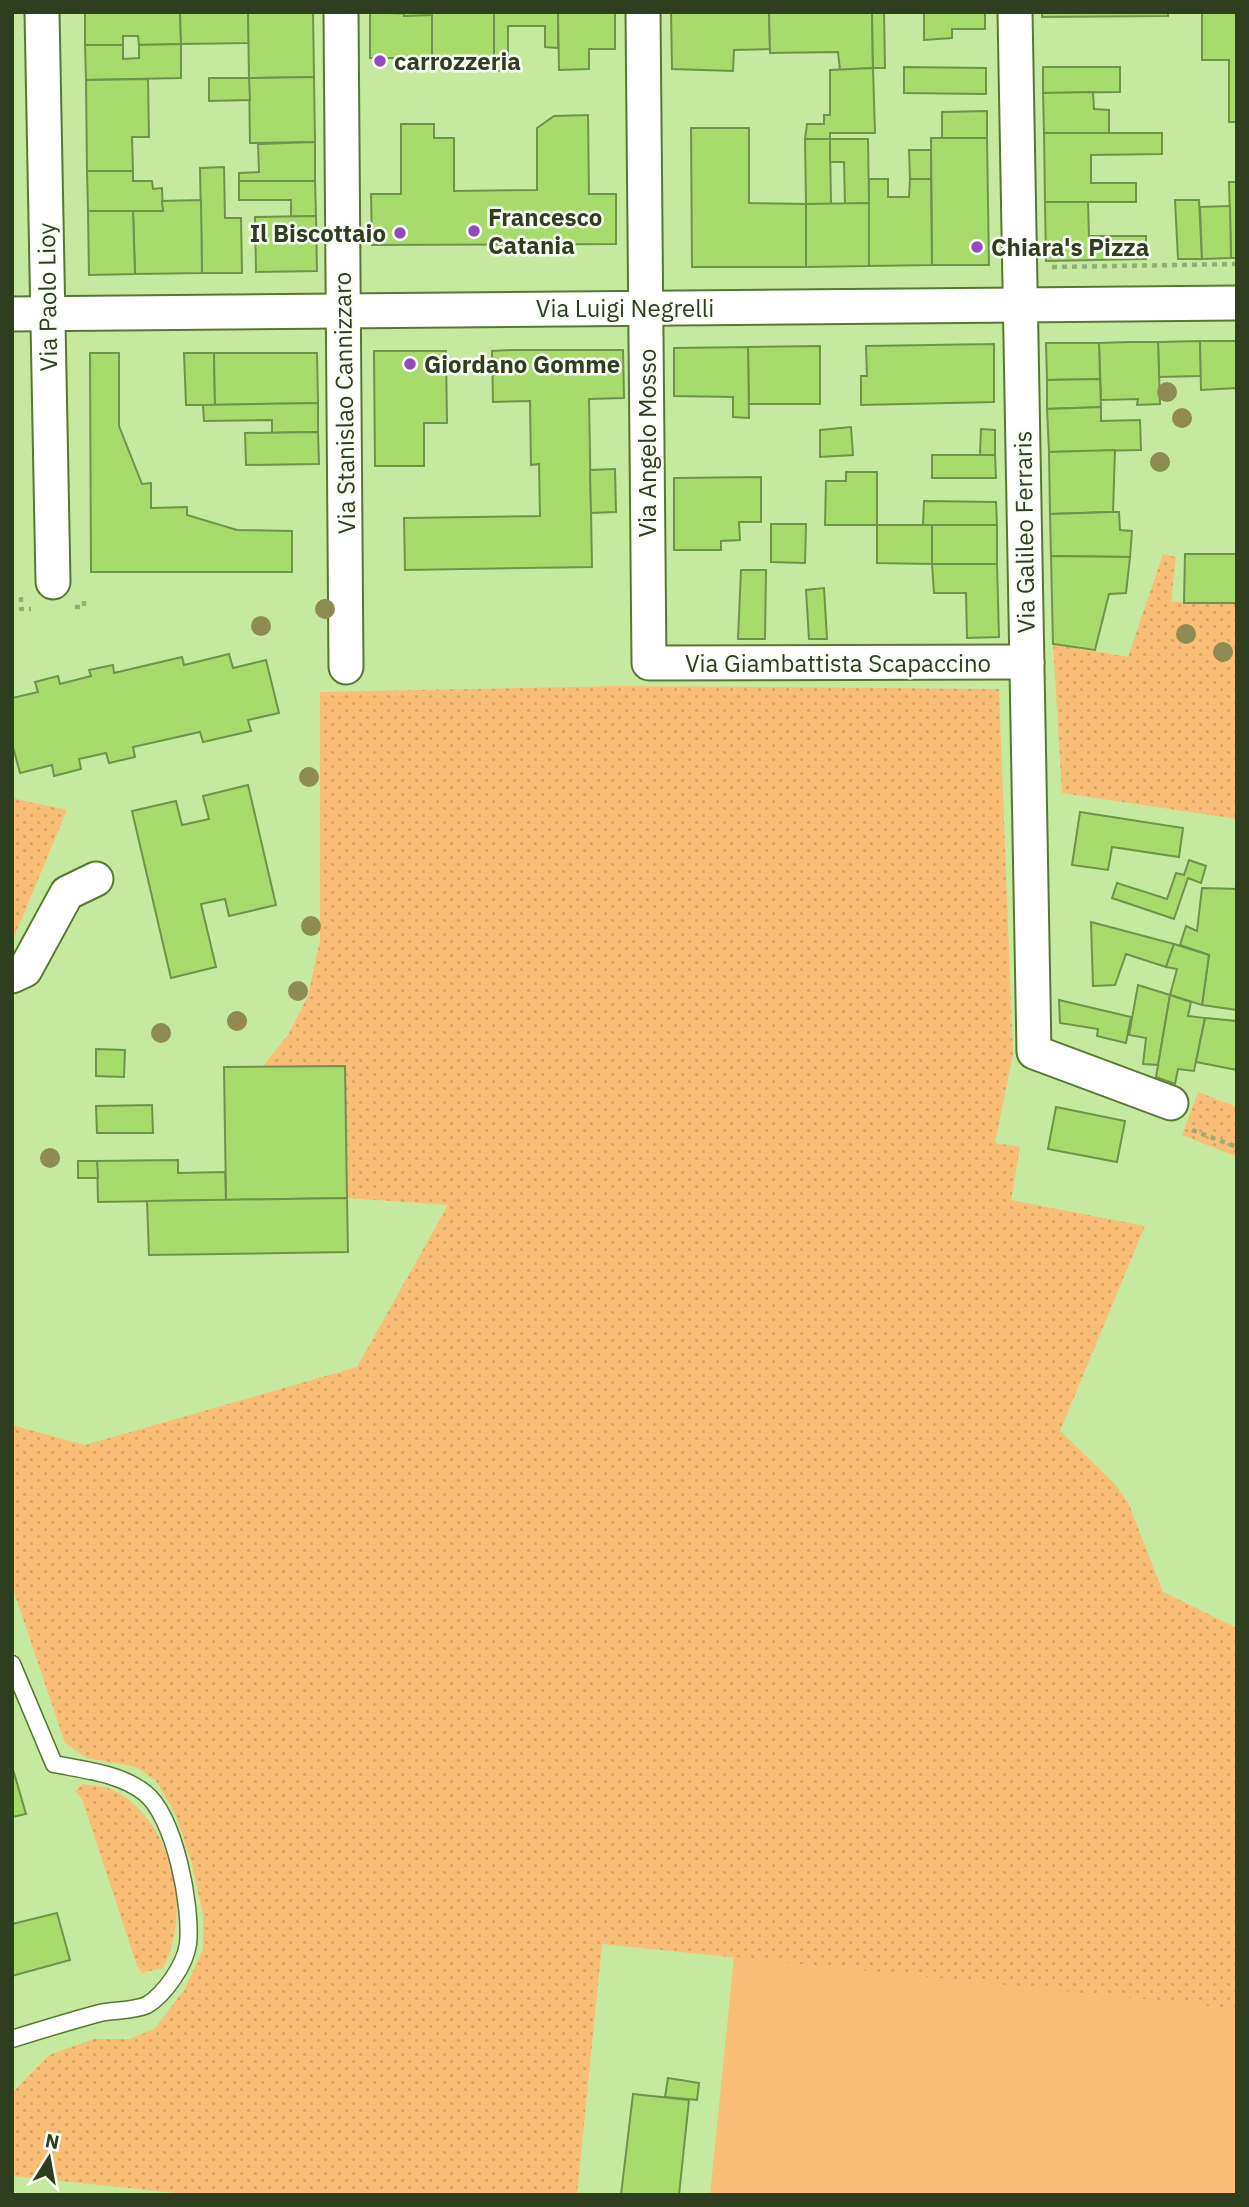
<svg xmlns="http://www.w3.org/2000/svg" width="1249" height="2207" font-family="'IBM Plex Sans',sans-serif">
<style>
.green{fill:url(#green-dots)}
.pitch{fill:#fabe76}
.building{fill:#a7db6c;stroke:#70924a;stroke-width:2}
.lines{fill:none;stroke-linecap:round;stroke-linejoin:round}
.lane-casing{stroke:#587831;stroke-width:19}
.street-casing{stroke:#587831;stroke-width:37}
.path{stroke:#93b074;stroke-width:4.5;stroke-dasharray:5 5;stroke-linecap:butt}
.lane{stroke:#fff;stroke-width:16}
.street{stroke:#fff;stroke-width:33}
.tree{fill:#8e8c53}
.poi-dot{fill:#914bbe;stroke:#fafef7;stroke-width:2.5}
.labels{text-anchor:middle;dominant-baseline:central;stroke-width:5;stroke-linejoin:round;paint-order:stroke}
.poi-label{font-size:24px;font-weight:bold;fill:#303e20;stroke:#fafef7;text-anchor:start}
.street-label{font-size:24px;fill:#303e20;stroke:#fafef7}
</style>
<defs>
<pattern id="green-dots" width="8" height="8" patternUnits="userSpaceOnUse" patternTransform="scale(1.75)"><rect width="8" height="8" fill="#fabe76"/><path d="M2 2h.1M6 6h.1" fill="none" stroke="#d7a466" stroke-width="1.8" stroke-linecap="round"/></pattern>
</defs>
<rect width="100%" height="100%" fill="#c5ea9f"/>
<g class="green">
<path d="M1163 554 1176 557 1171 602 1237 603V819L1062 793 1053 644 1128 657Z"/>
<path d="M624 686 999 689 1013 1054 995 1143 1020 1147 1011 1200 1145 1226 1060 1431 1113 1482 1128 1502 1163 1592 1237 1628V2009L602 1944 577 2195H196L12 2176V2093L49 2055 94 2039H129L154 2029 185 1989 203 1949V1914L191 1861 175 1813 156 1781 136 1767 87 1758 65 1743 12 1586V1425L85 1445 357 1367 448 1205 347 1198 345 1066 262 1067 288 1035 308 996 320 940V692Z"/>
<path d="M12 798 67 810 12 942Z"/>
<path d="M1198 1092 1237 1107V1157L1182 1135Z"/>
<path d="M83 1784C93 1786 106 1786 115 1791 173 1822 193 1913 163 1968L142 1973 137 1966 82 1799 75 1791Z"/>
</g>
<path class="pitch" d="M734 1957 1237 2009V2195H710Z"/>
<g class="building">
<path d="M85 12H180L181 44 139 45 138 36H123V45H85Z"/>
<path d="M180 12H248L249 43 181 44Z"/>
<path d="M248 12H313L314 77 249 78Z"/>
<path d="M370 12 432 15V58H370Z"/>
<path d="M404 12H432V15L404 16Z"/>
<path d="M432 12H494V57L432 58Z"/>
<path d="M494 12H558V48L545 47V26H508V71H494Z"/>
<path d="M558 12H615V49H589V69L559 70Z"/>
<path d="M671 12H769L770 49 734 50 733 71 672 69Z"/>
<path d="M769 12H872L873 68 840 70 838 52 770 53Z"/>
<path d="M872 12H884L885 68H873Z"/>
<path d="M924 12H985V29H952V38L924 40Z"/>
<path d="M1042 12H1168V16L1042 17Z"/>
<path d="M1202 12H1237V122H1229V60H1202Z"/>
<path d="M181 44V78L86 80 85 45H123V59L139 58V45Z"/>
<path d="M904 67 986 68V94L904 93Z"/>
<path d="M1043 67H1120V92L1043 93Z"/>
<path d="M873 68 875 133H830V139H805L807 124H824V115H830V70Z"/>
<path d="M314 77 315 142 250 143 249 78Z"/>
<path d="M209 78H249L250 100 209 101Z"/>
<path d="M148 79 149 137H132L133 171H87L86 80Z"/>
<path d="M1093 92 1094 109 1109 110V133H1044L1043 93Z"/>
<path d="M987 111V138L942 139V112Z"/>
<path d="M588 115 589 194H616V244L372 245 371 194H401V124H434V138H454V191L537 190V128L554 116Z"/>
<path d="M691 128H749V203L806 204V267H692Z"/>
<path d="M1044 133H1162V154L1091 155V183H1136V202H1045Z"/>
<path d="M931 138H987L989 265H932Z"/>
<path d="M805 139H830L831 204H806Z"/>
<path d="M830 139H868L869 203 845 204 844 162H830Z"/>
<path d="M315 142V181H239V173L259 172 258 144Z"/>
<path d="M909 150H931V179H910Z"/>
<path d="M224 167 225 218H241L242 273H202L200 168Z"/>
<path d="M87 171H133V181H152L153 189 162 188 163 211H88Z"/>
<path d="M869 179H888V197H909L910 179H931L932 265 869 266Z"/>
<path d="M239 181H315L316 216 291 217V200H239Z"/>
<path d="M1229 182H1237V258H1231Z"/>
<path d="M201 200 202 273 135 274 133 211H163L162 201Z"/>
<path d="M1175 200H1199L1202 259H1178Z"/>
<path d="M1045 202H1088L1089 236H1146V259L1046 261Z"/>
<path d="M869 203V266L806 267V204Z"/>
<path d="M1230 206 1231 258 1202 259 1200 207Z"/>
<path d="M88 211H133L135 274 89 275Z"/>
<path d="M316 216 317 271 256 272 255 217Z"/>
<path d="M1200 341 1201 376 1159 377 1158 342Z"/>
<path d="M1200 341H1237V388L1201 390Z"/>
<path d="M1129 342H1158L1160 404 1137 405 1138 399 1101 400 1099 343Z"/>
<path d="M1046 343H1099L1100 379 1047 380Z"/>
<path d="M994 344V402L861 405V376H867L866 346Z"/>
<path d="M820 346V404H749L748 347Z"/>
<path d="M748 347 749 418 733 417V397L674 396V348Z"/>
<path d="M511 350H623L624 398 589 399 592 567 405 570 404 518 540 516 539 464 531 465 530 401 493 402 492 351Z"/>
<path d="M374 351H446L447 423H424V466H375Z"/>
<path d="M90 353H119V426L142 484 151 483V508L187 507V515L237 530 292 531V572H91Z"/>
<path d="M184 353H214L215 405H186Z"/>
<path d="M214 353H317L318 403 215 405Z"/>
<path d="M1100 379 1101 407 1047 409V380Z"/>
<path d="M318 403V432L272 433V420L204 421 203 405Z"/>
<path d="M1101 407V421L1140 420 1141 450 1049 452 1047 409Z"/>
<path d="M851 427 853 455 820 457V430Z"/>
<path d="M981 429 995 430V455H980Z"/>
<path d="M318 432 319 464 246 465 245 433Z"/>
<path d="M1115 450 1113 512 1050 514 1049 452Z"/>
<path d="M932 455H995L996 478H932Z"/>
<path d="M615 469 616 512 591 513 590 470Z"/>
<path d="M846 472H877V525H825L826 481H846Z"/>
<path d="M761 477V522H739L740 540 721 541V550H674V478Z"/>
<path d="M924 501 996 502 997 525H923Z"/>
<path d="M1113 512H1119L1120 530 1132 531 1130 557 1051 556 1050 514Z"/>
<path d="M771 524H806L805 563 771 562Z"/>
<path d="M877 525H932V564L877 563Z"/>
<rect x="932" y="525" width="65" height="39"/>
<path d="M1185 554H1237V603H1184Z"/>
<path d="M1051 556 1130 557 1126 593 1109 594 1095 650 1053 644Z"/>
<path d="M932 564H997L999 637 967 638 966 593H934Z"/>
<path d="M741 570H766L765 639H738Z"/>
<path d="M824 588 827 639H809L806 590Z"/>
<path d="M229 654 233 668 266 660 279 713 248 720 251 731 203 742 200 732 133 747 135 757 109 763 106 753 79 759 81 769 54 776 52 765 20 773 12 743V698L38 692 35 682 58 676 60 684 91 676 89 670 113 665 114 673 182 657 184 665Z"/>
<path d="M248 785 276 905 229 916 225 899 201 904 216 967 171 978 132 811 176 801 182 825 209 819 203 796Z"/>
<path d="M1080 812 1183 828 1179 857 1112 847 1108 870 1072 865Z"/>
<path d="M1189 860 1206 866 1201 883 1188 878 1174 919 1112 898 1117 883 1167 899 1176 873 1184 875Z"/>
<path d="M1202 888 1237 889V1010L1202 1005 1209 955 1180 945 1186 926 1197 931Z"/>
<path d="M1091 922 1174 944 1166 967 1126 954 1115 985 1093 986Z"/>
<path d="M1174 944 1209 955 1202 1005 1170 995 1177 969 1166 967Z"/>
<path d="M1138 985 1170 995 1158 1065 1143 1064 1146 1038 1129 1035Z"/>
<path d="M1170 995 1191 1002 1188 1016 1205 1018 1194 1071 1178 1069 1175 1084 1156 1077Z"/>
<path d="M1059 1000 1131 1017 1126 1043 1097 1036 1098 1029 1060 1023Z"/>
<path d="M1205 1018 1237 1021V1070L1196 1062Z"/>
<path d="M96 1049 125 1050 124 1077 96 1076Z"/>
<path d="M345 1066 347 1198 226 1200 224 1067Z"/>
<path d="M152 1105 153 1133H97L96 1106Z"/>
<path d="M1056 1107 1125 1121 1117 1162 1048 1149Z"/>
<path d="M178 1160V1173L225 1172 226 1200 98 1202 97 1161Z"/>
<path d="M78 1161H97L98 1178H78Z"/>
<path d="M347 1198 348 1252 149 1255 147 1201Z"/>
<path d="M12 1766 26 1814 12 1817Z"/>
<path d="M57 1913 70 1960 12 1976V1924Z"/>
<path d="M668 2078 699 2083 697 2100 665 2097Z"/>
<path d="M633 2094 689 2100 679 2195H621Z"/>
</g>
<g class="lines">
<g class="lane-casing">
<path id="lane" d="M12 1664 54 1764C84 1770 120 1773 145 1793 175 1817 192 1907 188 1944 185 1965 165 1994 147 2005 134 2011 113 2010 100 2013 70 2021 41 2030 12 2039"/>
</g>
<g class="street-casing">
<g id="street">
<path d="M42 12 53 582"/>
<path d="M341 12 346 667"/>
<path d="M643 12 649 663 1027 662"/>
<path d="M1015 12 1034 1052 1171 1103"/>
<path d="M12 314 1237 303"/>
<path d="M12 976 25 970 67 893 96 879"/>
</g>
</g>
<g class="path">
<path d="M1052 267 1237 264"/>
<path d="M21 597V609H31"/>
<path d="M75 607H84V597"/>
<path d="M1192 1130 1237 1147"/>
</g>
<use href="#lane" class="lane"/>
<use href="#street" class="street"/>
</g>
<g class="tree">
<circle cx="1167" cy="392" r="10"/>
<circle cx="1182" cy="418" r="10"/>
<circle cx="1160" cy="462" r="10"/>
<circle cx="325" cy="609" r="10"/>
<circle cx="261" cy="626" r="10"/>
<circle cx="1186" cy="634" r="10"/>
<circle cx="1223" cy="652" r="10"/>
<circle cx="309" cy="777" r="10"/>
<circle cx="311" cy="926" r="10"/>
<circle cx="298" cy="991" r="10"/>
<circle cx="237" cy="1021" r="10"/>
<circle cx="161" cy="1033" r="10"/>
<circle cx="50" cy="1158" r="10"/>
</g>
<g class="poi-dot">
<circle cx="380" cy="61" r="7"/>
<circle cx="474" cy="231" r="7"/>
<circle cx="400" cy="233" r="7"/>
<circle cx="977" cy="247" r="7"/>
<circle cx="410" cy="364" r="7"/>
</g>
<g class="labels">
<g class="poi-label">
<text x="394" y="61">carrozzeria</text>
<text x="488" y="217">Francesco<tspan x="488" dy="28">Catania</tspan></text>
<text x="386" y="233" text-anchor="end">Il Biscottaio</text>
<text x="991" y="247">Chiara's Pizza</text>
<text x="424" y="364">Giordano Gomme</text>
</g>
<g class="street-label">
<text transform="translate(47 297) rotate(-91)">Via Paolo Lioy</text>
<text x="625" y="308">Via Luigi Negrelli</text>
<text transform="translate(344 403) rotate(-91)">Via Stanislao Cannizzaro</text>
<text transform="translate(647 443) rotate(-90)">Via Angelo Mosso</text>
<text transform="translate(1024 532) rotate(-91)">Via Galileo Ferraris</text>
<text x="838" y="663">Via Giambattista Scapaccino</text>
</g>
</g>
<rect width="1249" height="2207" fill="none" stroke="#303e20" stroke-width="28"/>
<g transform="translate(49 2158) rotate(11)" stroke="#fafef7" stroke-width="5" paint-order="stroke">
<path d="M0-5L12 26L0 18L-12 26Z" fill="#303e20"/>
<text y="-10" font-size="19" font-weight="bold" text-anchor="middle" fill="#303e20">N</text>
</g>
</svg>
